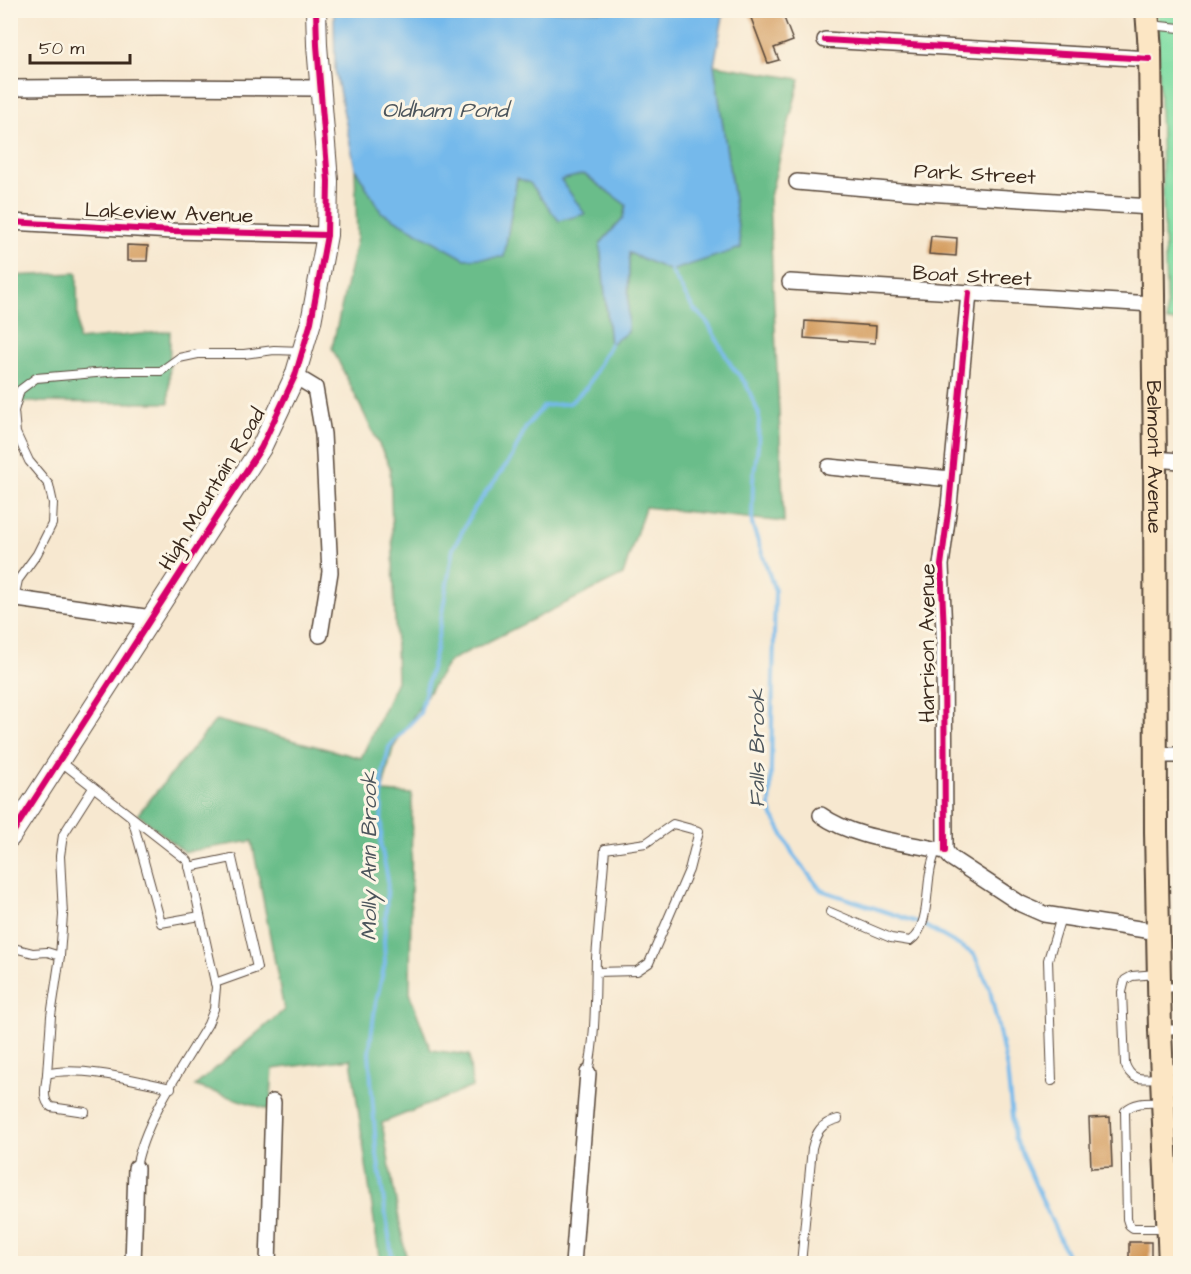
<svg xmlns="http://www.w3.org/2000/svg" width="1191" height="1274" font-family="'Architects Daughter',sans-serif">
<style>
.green{fill:#83dea5;stroke:#5f8462;stroke-width:1.5}
.forest{fill:#6abd8a;stroke:#527454;stroke-width:1.5}
.water{fill:#75b9eb;stroke:#587284;stroke-width:1.5}
.lines{fill:none;stroke-linecap:round;stroke-linejoin:round}
.stream{stroke:#75b9eb;stroke-width:4}
.building{fill:#d29757}
.service-casing{stroke:#574639;stroke-width:10}
.minor-casing{stroke:#574639;stroke-width:18}
.tertiary-casing{stroke:#574639;stroke-width:22}
.secondary-casing{stroke:#574639;stroke-width:26}
.service{stroke:#fff;stroke-width:8}
.minor{stroke:#fff;stroke-width:15}
.tertiary{stroke:#fff;stroke-width:20}
.secondary{stroke:#fce6c4;stroke-width:22}
.cycleway-casing{stroke:#fcf5e5;stroke-width:10}
.cycleway{stroke:#d6006c;stroke-width:6}
.labels{text-anchor:middle;dominant-baseline:central;stroke-width:6;stroke-linejoin:round;paint-order:stroke}
.street-label{font-size:21px;fill:#3b2a1e;stroke:#fcf5e5}
.water-label{font-size:22px;font-style:italic;fill:#4c555c;stroke:#fcf5e5}
</style>
<rect width="100%" height="100%" fill="#fcf5e5"/>
<filter id="ink" filterUnits="userSpaceOnUse"><feTurbulence type="fractalNoise" baseFrequency=".0167" numOctaves="2"/><feDisplacementMap in="SourceGraphic" scale="12" xChannelSelector="R" yChannelSelector="G"/><feConvolveMatrix kernelMatrix="1 2 1 2 8 2 1 2 1" color-interpolation-filters="sRGB"/></filter>
<filter id="wash" filterUnits="userSpaceOnUse"><feTurbulence type="fractalNoise" baseFrequency=".008" numOctaves="4" result="noise"/><feDisplacementMap in="SourceGraphic" scale="24" xChannelSelector="R" yChannelSelector="G"/><feGaussianBlur stdDeviation="1.35" result="paint"/><feColorMatrix in="noise" values="0 0 0 0 0 0 0 0 0 0 0 0 0 0 0 0 0 1.4 0 .05"/><feComposite in="paint" operator="in"/></filter>
<g filter="url(#wash)">
<rect width="100%" height="100%" fill="#f7e8d0"/>
<path class="green" d="M1157 11H1180V322L1167 321Z"/>
<g class="forest">
<path d="M714 65 800 79 769 200 784 522 645 507 623 575 449 661 393 748 382 792 412 794 410 995 431 1050 469 1055 472 1087 382 1123 407 1263H380L351 1059 273 1069 270 1110 195 1086 284 1010 252 841 184 852 138 814 216 720 361 758 397 681 390 467 332 348 357 238 355 168 381 212 504 256 517 178C539 186 561 179 584 174L626 205 623 218 600 244 610 344 628 332 629 252 741 248Z"/>
<path d="M77 273 78 340 170 331 169 403 11 402 10 276Z"/>
</g>
<path class="water" d="M334 11H724L714 65 741 248 671 271 629 253 628 332 610 344 600 244 623 218 626 205 584 174 561 180 585 214 559 221 530 183 517 178 504 257 465 259 381 212 355 168 335 70Z"/>
<g class="lines">
<g class="stream">
<path d="M671 271 693 308 707 322 731 365 746 384 759 414 758 446 753 480 752 524 775 591 770 810 794 856 821 890 922 924 974 954 990 990 1007 1069 1014 1137 1071 1264"/>
<path d="M393 1264 376 1147 369 1053 375 1007 385 963 384 941 388 880 381 846 382 778 389 747 420 713 436 649 453 549 474 509 512 457 526 427 544 406 570 403 588 386 610 344"/>
</g>
</g>
<g id="blocks">
<g class="building">
<path d="M748 10H781L793 41 774 48 779 60 768 63Z"/>
<path d="M931 236 957 238 956 256 929 254Z"/>
<path d="M127 245 148 246 147 261H127Z"/>
<path d="M805 321 876 326 875 343 804 338Z"/>
<path d="M1110 1117 1112 1167 1091 1168 1089 1118Z"/>
<rect x="1129" y="1242" width="22" height="21"/>
</g>
</g>
</g>
<g filter="url(#ink)">
<use href="#blocks" fill-opacity="0" stroke="#574639" stroke-width="1.5"/>
<g class="lines">
<g class="service-casing">
<g id="service">
<path d="M1150 25 1180 28"/>
<path d="M14 599 18 580 37 554 52 524 53 503 49 485 29 461 16 433 14 411 20 390 36 378 120 371H161L179 358 198 354H244L274 350 303 351"/>
<path d="M60 761 188 861 216 987 214 1009 208 1024C183 1066 144 1121 136 1168"/>
<path d="M132 818 161 923 200 916"/>
<path d="M189 867 232 858 257 968 215 983"/>
<path d="M830 912 891 938 910 941C929 928 926 893 930 873 931 865 934 857 936 849"/>
<path d="M10 947 33 953 47 952 60 956 63 915 60 856 63 835 93 788"/>
<path d="M1157 974 1132 976 1125 980 1122 992 1125 1064C1132 1083 1143 1078 1161 1078"/>
<path d="M1161 988 1180 987"/>
<path d="M1162 1030 1180 1029"/>
<path d="M1163 1069 1180 1068"/>
<path d="M588 1073C596 1035 595 996 596 958L605 849 646 843 673 824 699 831 689 870 649 963 637 971 596 972"/>
<path d="M47 1074 51 1016 60 956"/>
<path d="M1052 1081 1048 960 1061 917"/>
<path d="M1162 1103C1149 1103 1135 1101 1125 1111L1127 1219 1129 1225 1133 1228H1166"/>
<path d="M85 1112 51 1107C41 1099 46 1085 47 1074 78 1065 139 1081 171 1088"/>
<path d="M801 1264 812 1148C816 1132 821 1123 838 1119"/>
</g>
</g>
<g class="minor-casing">
<g id="minor">
<path d="M825 40 1150 59"/>
<path d="M10 88 160 87 320 88"/>
<path d="M797 182 911 192 1151 207"/>
<path d="M10 222 173 231 327 235"/>
<path d="M790 282 1152 304"/>
<path d="M295 376 315 388 323 434 330 572 320 635"/>
<path d="M1155 459 1180 461"/>
<path d="M829 467 951 479"/>
<path d="M10 598 152 618"/>
<path d="M1156 755H1180"/>
<path d="M821 815C854 839 905 842 945 851L951 858 1021 904 1044 914 1158 932"/>
<path d="M945 851 944 632 941 565 949 506 969 293"/>
<path d="M133 1264 136 1168"/>
<path d="M268 1264 273 1102"/>
<path d="M573 1264 588 1073"/>
</g>
</g>
<g class="tertiary-casing">
<path id="tertiary" d="M10 837 261 448 295 376 311 322 327 235 328 181 317 45 316 10"/>
</g>
<g class="secondary-casing">
<g id="secondary">
<path id="s1" d="M1147 10 1150 51 1155 459 1156 832 1160 1030 1170 1264"/>
</g>
</g>
<use href="#service" class="service"/>
<use href="#minor" class="minor"/>
<use href="#tertiary" class="tertiary"/>
<use href="#secondary" class="secondary"/>
<g class="cycleway-casing">
<g id="cycleway">
<path d="M825 40 1150 59"/>
<path d="M10 222 173 231 327 235"/>
<path d="M10 837 261 448 295 376 311 322 327 235 328 181 317 45 316 10"/>
<path d="M945 851 944 632 941 565 949 506 969 293"/>
</g>
</g>
<use href="#cycleway" class="cycleway"/>
</g>
</g>
<g class="labels">
<g class="street-label">
<text transform="translate(975 174) rotate(3)">Park Street</text>
<text transform="translate(169 213) rotate(2)">Lakeview Avenue</text>
<text transform="translate(972 276) rotate(3)">Boat Street</text>
<text stroke="none"><textPath href="#s1" startOffset="447">Belmont Avenue</textPath></text>
<text transform="translate(212 489) rotate(-59)">High Mountain Road</text>
<text transform="translate(927 643) rotate(-90)">Harrison Avenue</text>
</g>
<g class="water-label">
<text x="445" y="110">Oldham Pond</text>
<text transform="translate(757 748) rotate(-90)">Falls Brook</text>
<text transform="translate(369 856) rotate(-90)">Molly Ann Brook</text>
</g>
</g>
<rect width="1191" height="1274" fill="none" stroke="#fcf5e5" stroke-width="36"/>
<path d="M30 54v9h100v-9" fill="none" stroke="#3b2a1e" stroke-width="3"/>
<text x="39" y="54" font-size="18" fill="#3b2a1e" stroke="#fcf5e5" stroke-width="4.5" paint-order="stroke">50 m</text>
</svg>
